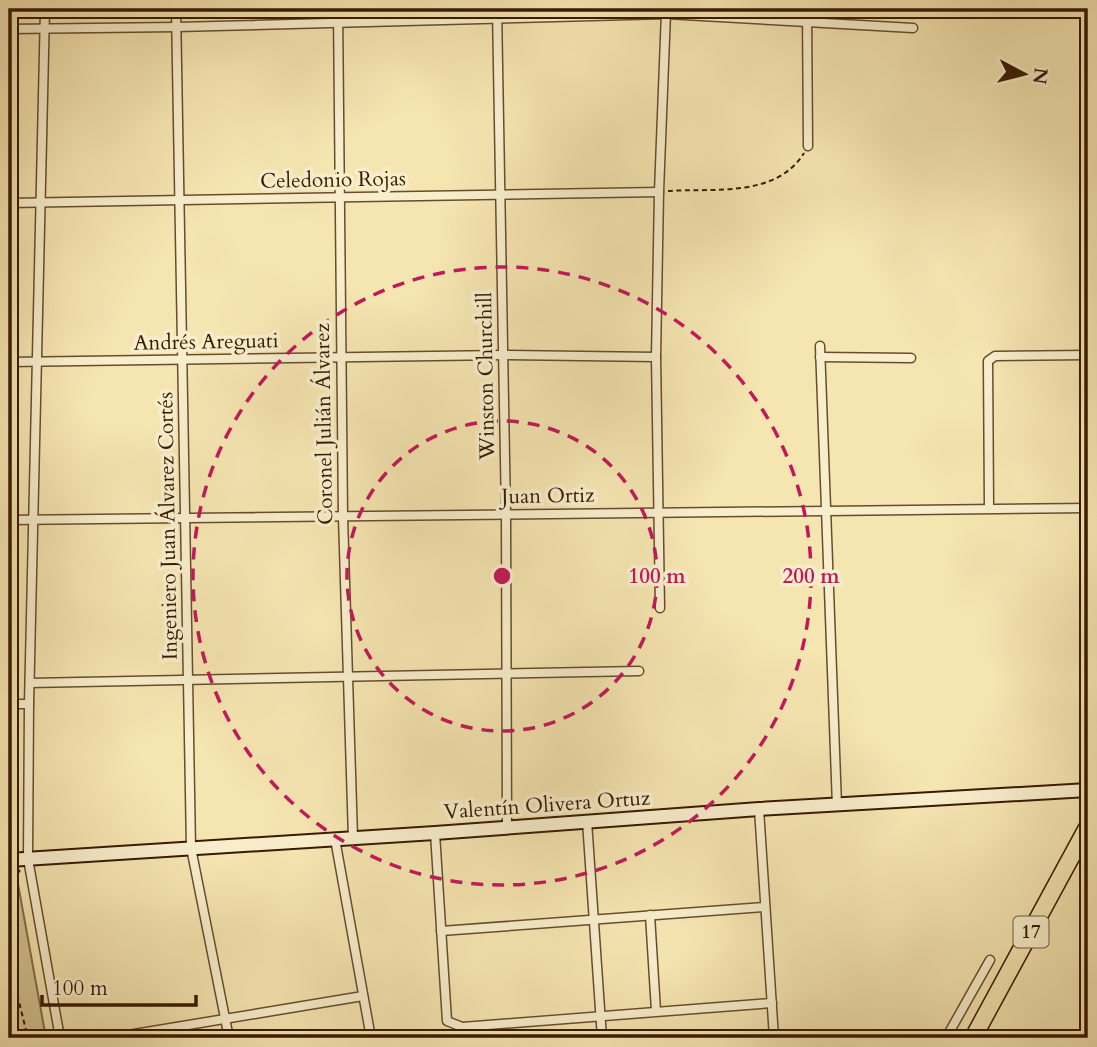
<svg xmlns="http://www.w3.org/2000/svg" width="1097" height="1047" font-family="Cardo,serif">
<style>
.green{fill:#d5c293;stroke:#866e4a;stroke-width:2}
.lines{fill:none;stroke-linecap:round;stroke-linejoin:round}
.street-casing{stroke:#674d2d;stroke-width:11}
.secondary-casing{stroke:#381a01;stroke-width:16}
.highway-casing{stroke:#381a01;stroke-width:19}
.path{stroke:#381a01;stroke-width:2;stroke-dasharray:5 3.5;stroke-linecap:butt}
.street{stroke:#f8eecc;stroke-width:8}
.secondary{stroke:#f8eecc;stroke-width:12}
.highway{stroke:#f5e5b1;stroke-width:16}
.ring{fill:none;stroke:#c2185b;stroke-width:3.5;stroke-dasharray:12 9}
.labels{text-anchor:middle;dominant-baseline:central;stroke-width:7;stroke-linejoin:round;paint-order:stroke}
.shield{fill:#f8eecc;stroke:#725a3e;stroke-width:2}
.shield-label{font-size:19px;font-weight:bold;fill:#381a01}
.street-label{font-size:21px;fill:#381a01;stroke:#f8eecc}
.centre{fill:#c2185b;stroke:#f8eecc;stroke-width:3.5}
.ring-label{font-size:21px;text-anchor:middle;font-weight:bold;fill:#c2185b;stroke:#f8eecc;stroke-width:7;stroke-linejoin:round;paint-order:stroke}
</style>
<rect width="100%" height="100%" fill="#f5e5b1"/>
<filter id="stains"><feTurbulence type="fractalNoise" baseFrequency=".00286" numOctaves="4"/><feColorMatrix values="0 0 0 0 .2 0 0 0 0 .09 0 0 0 0 .02 0 0 0 .5 -.17"/></filter>
<radialGradient id="worn" r=".72"><stop offset=".6" stop-color="#630" stop-opacity="0"/><stop offset="1" stop-color="#630" stop-opacity=".3"/></radialGradient>
<path class="green" d="M9 873H16L46 1038H9Z"/>
<g class="lines">
<g class="street-casing">
<g id="street">
<path d="M45 9 29 704 28 859 60 1038"/>
<path d="M176 9 191 848 229 1038"/>
<path d="M338 9 343 517 353 838"/>
<path d="M497 9 506 515 507 827"/>
<path d="M807 9 808 146"/>
<path d="M1080 9 1088 13"/>
<path d="M9 29 177 27 666 14 913 28"/>
<path d="M9 203 659 192"/>
<path d="M820 346 837 806"/>
<path d="M820 357 911 358"/>
<path d="M9 362 504 355 656 357"/>
<path d="M989 508 988 361 995 356 1088 355"/>
<path d="M9 520 1088 508"/>
<path d="M660 608 656 357 659 192 666 12"/>
<path d="M30 683 639 671"/>
<path d="M9 704H29"/>
<path d="M759 809 774 1038"/>
<path d="M587 821 602 1038"/>
<path d="M435 833 447 1021 462 1027 474 1038"/>
<path d="M335 839 371 1038"/>
<path d="M650 915 656 1011"/>
<path d="M441 931 765 907"/>
<path d="M462 1027 772 1003"/>
<path d="M110 1038 363 996"/>
<path d="M946 1038 990 960"/>
</g>
</g>
<g class="secondary-casing">
<path id="secondary" d="M9 860 435 833 759 809 1088 790"/>
</g>
<g class="highway-casing">
<path id="highway" d="M973 1038 1088 826"/>
</g>
<g class="path">
<path d="M668 191C714 188 776 198 804 153"/>
<path d="M9 887 20 870"/>
<path d="M9 962 28 1038"/>
</g>
<use href="#street" class="street"/>
<use href="#secondary" class="secondary"/>
<use href="#highway" class="highway"/>
</g>
<g class="ring">
<circle cx="502" cy="576" r="155"/>
<circle cx="502" cy="576" r="309"/>
</g>
<g class="labels">
<rect class="shield" x="1013.5" y="916.5" width="35" height="31" rx="5"/>
<g class="shield-label">
<text x="1031" y="932">17</text>
</g>
<g class="street-label">
<text transform="translate(333 180) rotate(-1)">Celedonio Rojas</text>
<text transform="translate(206 342) rotate(-1)">Andrés Areguati</text>
<text transform="translate(486 376) rotate(-91)">Winston Churchill</text>
<text transform="translate(324 424) rotate(-91)">Coronel Julián Álvarez</text>
<text transform="translate(548 496) rotate(-1)">Juan Ortiz</text>
<text transform="translate(168 526) rotate(-91)">Ingeniero Juan Álvarez Cortés</text>
<text transform="translate(547 805) rotate(-4)">Valentín Olivera Ortuz</text>
</g>
</g>
<circle cx="502" cy="576" r="10" class="centre"/>
<g class="ring-label">
<text x="657" y="583">100 m</text>
<text x="811" y="583">200 m</text>
</g>
<rect width="1097" height="1047" fill="none" stroke="#f5e5b1" stroke-width="35"/>
<rect x="10" y="10" width="1076" height="1026" fill="none" stroke="#381a01" stroke-width="3.5"/>
<rect x="18" y="18" width="1062" height="1012" fill="none" stroke="#381a01" stroke-width="2"/>
<g transform="translate(1024 74) rotate(97)" stroke="#f8eecc" stroke-width="5" paint-order="stroke">
<path d="M0-5L12 26L0 18L-12 26Z" fill="#381a01"/>
<text y="-10" font-size="19" font-weight="bold" text-anchor="middle" fill="#381a01">N</text>
</g>
<path d="M42 995v10h154v-10" fill="none" stroke="#381a01" stroke-width="3.5"/>
<text x="52" y="995" font-size="21" fill="#381a01" stroke="#f8eecc" stroke-width="5" paint-order="stroke">100 m</text>
<rect width="100%" height="100%" filter="url(#stains)"/>
<rect width="100%" height="100%" fill="url(#worn)"/>
</svg>
